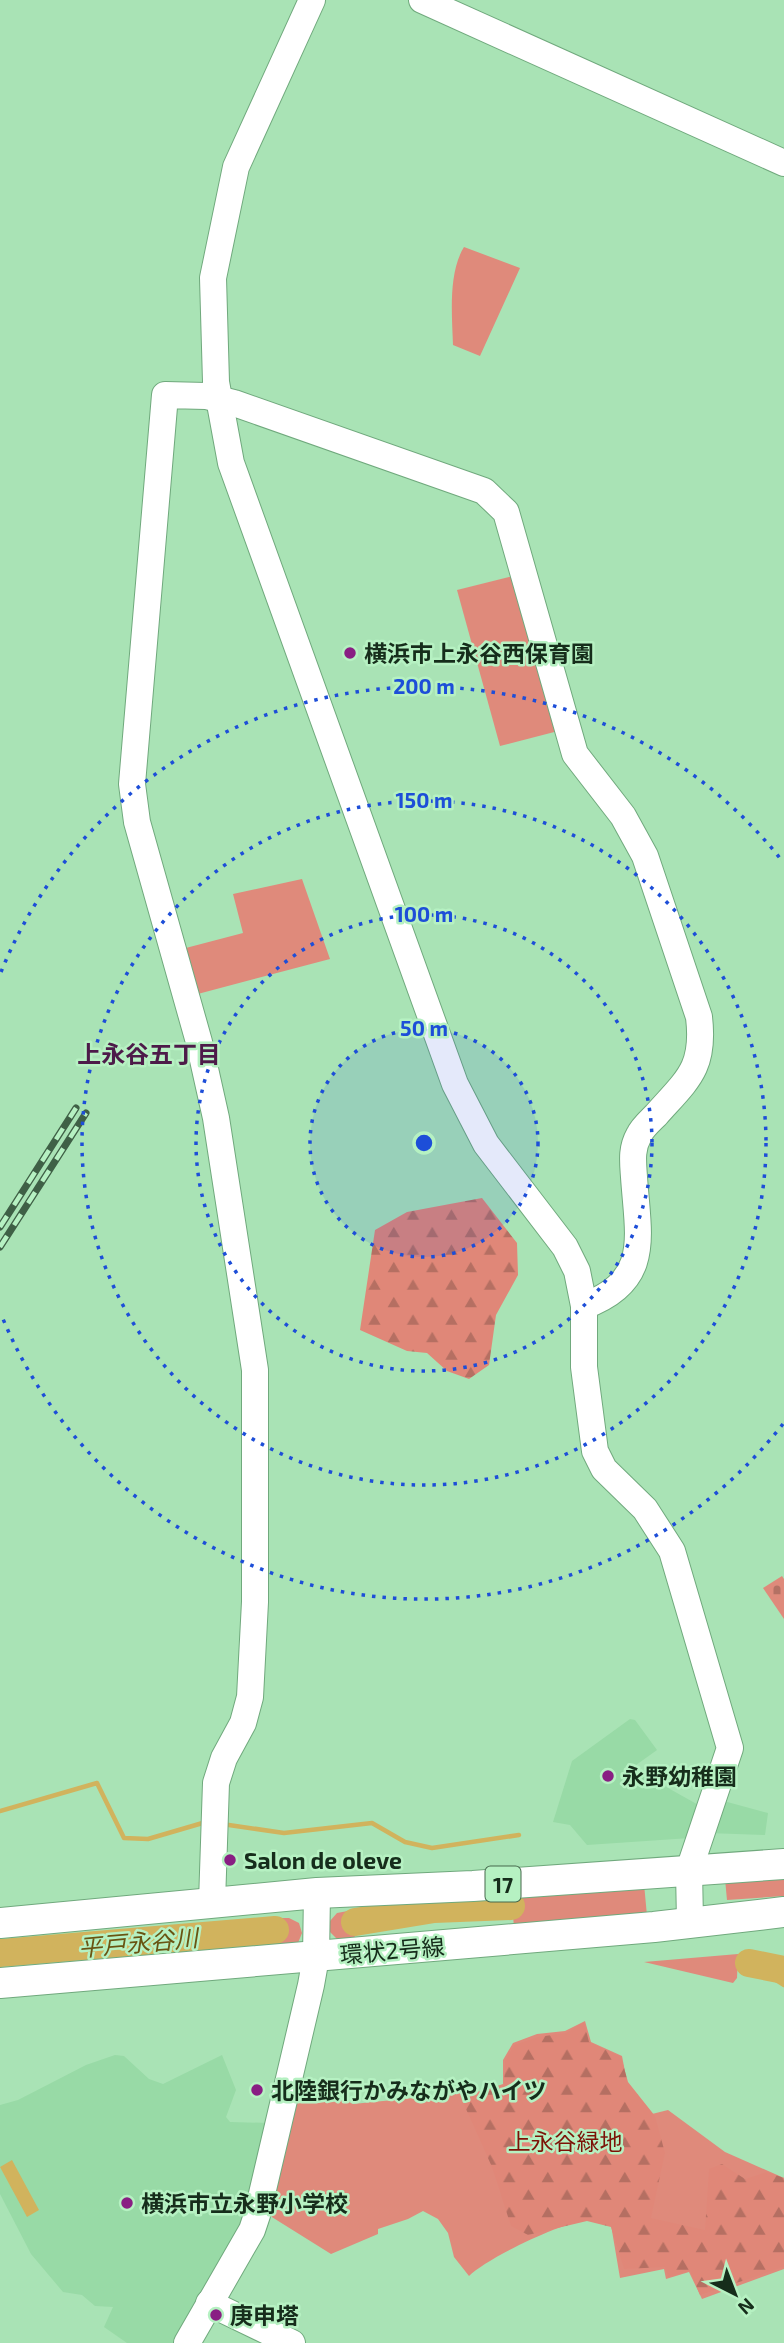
<svg xmlns="http://www.w3.org/2000/svg" width="784" height="2343" font-family="'Exo 2','Noto Sans JP',sans-serif">
<style>
.built{fill:#98daa6}
.green{fill:#df8a7b}
.forest{fill:url(#forest-firs)}
.cemetery{fill:url(#cemetery-stones)}
.water{fill:#d1b35d}
.lines{fill:none;stroke-linecap:round;stroke-linejoin:round}
.stream{stroke:#d1b35d;stroke-width:4.5}
.river{stroke:#d1b35d;stroke-width:28}
.secondary-casing{stroke:#70a97d;stroke-width:28}
.primary-casing{stroke:#70a97d;stroke-width:32}
.secondary{stroke:#fff;stroke-width:26}
.primary{stroke:#fff;stroke-width:30}
.rail-casing{stroke:#3f6046;stroke-width:7}
.rail{stroke:#b6f1c2;stroke-width:4.5;stroke-dasharray:13;stroke-linecap:butt}
.ring{fill:none;stroke:#1d4ed8;stroke-width:3.5;stroke-dasharray:3.5 7}
.poi-dot{fill:#891e83;stroke:#b6f1c2;stroke-width:2.5}
.labels{text-anchor:middle;dominant-baseline:central;stroke-width:5;stroke-linejoin:round;paint-order:stroke}
.shield{fill:#b6f1c2;stroke:#46684d;stroke-width:2}
.shield-label{font-size:21px;font-weight:bold;fill:#162d1b}
.poi-label{font-size:23px;font-weight:bold;fill:#162d1b;stroke:#b6f1c2;text-anchor:start}
.street-label{font-size:23px;fill:#162d1b;stroke:#b6f1c2}
.park-label{font-size:23px;fill:#7c1207;stroke:#b6f1c2}
.neighbourhood-label{font-size:24px;font-weight:bold;fill:#4d1b49;stroke:#b6f1c2}
.water-label{font-size:24px;font-style:italic;fill:#695412;stroke:#b6f1c2}
.centre{fill:#1d4ed8;stroke:#b6f1c2;stroke-width:3.5}
.ring-label{font-size:21px;text-anchor:middle;font-weight:bold;fill:#1d4ed8;stroke:#b6f1c2;stroke-width:5;stroke-linejoin:round;paint-order:stroke}
</style>
<defs>
<pattern id="forest-firs" width="22" height="20" patternUnits="userSpaceOnUse" patternTransform="scale(1.75)"><rect width="22" height="20" fill="#e08778"/><path d="M5 1l3.5 6h-7zM16 11l3.5 6h-7z" fill="#b56f62"/></pattern>
<pattern id="cemetery-stones" width="16" height="16" patternUnits="userSpaceOnUse" patternTransform="scale(1.75)"><rect width="16" height="16" fill="#df8a7b"/><path d="M2 7V4a2 2 0 0 1 4 0v3zM10 15v-3a2 2 0 0 1 4 0v3z" fill="#b47164"/></pattern>
</defs>
<rect width="100%" height="100%" fill="#a9e3b5"/>
<g class="built">
<path d="M630 1719 635 1720 657 1750 636 1765V1770L702 1807 690 1838 587 1845 570 1825 553 1822 572 1761Z"/>
<path d="M720 1800 768 1813 765 1835 708 1833Z"/>
<path d="M115 2055 124 2056 149 2079 163 2084 222 2055 236 2090 226 2117 230 2122 271 2123 248 2211 178 2343H127L104 2327 113 2307 95 2306 82 2295 63 2292 31 2254 0 2194V2105L18 2100 86 2065Z"/>
</g>
<g class="green">
<path d="M464 247 520 268 480 356 453 345C452 315 448 273 464 247Z"/>
<path d="M517 575 562 730 500 746 457 590Z"/>
<path d="M302 879 330 959 194 995 182 949 243 933 233 894Z"/>
<path d="M784 1878V1896L727 1900 725 1879Z"/>
<path d="M644 1884 647 1916 514 1927 511 1895Z"/>
<path d="M353 1910 355 1940H338L330 1932V1921L337 1913Z"/>
<path d="M274 1918H289L299 1923 302 1933 298 1943 276 1947Z"/>
<path d="M738 1954 737 1978 733 1983 644 1962Z"/>
<path d="M585 2021 591 2042 622 2056 627 2082 652 2114 668 2110 725 2152 784 2178V2269L702 2299 689 2272 666 2279 664 2269 620 2278 611 2225C604 2224 596 2220 589 2220 564 2221 487 2258 469 2276L454 2257 448 2233 438 2219 423 2211 408 2219 378 2229V2234L331 2254 267 2214 303 2081 353 2104 483 2091 503 2084V2060L513 2043 537 2034 565 2031Z"/>
</g>
<g class="forest">
<path d="M482 1198 517 1243 518 1275 496 1315 489 1365 469 1379 447 1371 427 1353 407 1351 360 1330 375 1230 407 1212Z"/>
<path d="M584 2022 589 2042 621 2057 628 2082 655 2116 665 2153 651 2218 705 2230 709 2169 722 2164 745 2179 767 2172 784 2178V2267L700 2295 690 2271 668 2277 665 2267 624 2269 611 2227 587 2221 528 2235 511 2226 492 2167 462 2100 504 2086 505 2061 514 2045 538 2037 566 2033Z"/>
</g>
<path class="cemetery" d="M782 1576 784 1579V1619L763 1588Z"/>
<path class="water" d="M12 2160 39 2210 27 2217 0 2167Z"/>
<g class="lines">
<g class="stream">
<path d="M0 1811 97 1783 124 1838 148 1839 206 1822"/>
<path d="M222 1824 284 1833 372 1823 405 1842 432 1848 519 1835"/>
<path d="M749 1963 784 1985"/>
</g>
<g class="river">
<path d="M355 1922 434 1909 511 1906"/>
<path d="M0 1953 275 1930"/>
<path d="M749 1963 784 1970"/>
</g>
<g class="secondary-casing">
<g id="secondary">
<path d="M312 0 236 167 213 278 216 382 231 463 455 1084 486 1144 565 1247 577 1271 584 1306V1367L595 1451 604 1469 645 1509 672 1551 730 1748 689 1870 690 1922"/>
<path d="M422 0 784 163"/>
<path d="M212 1902 216 1783 224 1758 243 1723 250 1697 255 1602V1370L216 1118 199 1042 137 822 132 784 165 395 206 396 234 403 484 491 506 512 575 754 623 816 645 856 699 1017C705 1068 688 1079 656 1115 650 1121 642 1128 639 1135 631 1149 633 1162 634 1177 638 1237 652 1281 584 1306"/>
<path d="M209 2303 292 2343"/>
<path d="M187 2343 252 2230 257 2215 311 1985 316 1957 317 1893"/>
</g>
</g>
<g class="primary-casing">
<g id="primary">
<path d="M0 1923 317 1893 473 1886 784 1864"/>
<path d="M0 1983 654 1927 784 1912"/>
</g>
</g>
<use href="#secondary" class="secondary"/>
<use href="#primary" class="primary"/>
<g class="rail-casing">
<g id="rail">
<path d="M0 1227 76 1108"/>
<path d="M0 1247 86 1113"/>
</g>
</g>
<use href="#rail" class="rail"/>
</g>
<circle cx="424" cy="1143" r="114" fill="#1d4ed8" fill-opacity=".12"/>
<g class="ring">
<circle cx="424" cy="1143" r="114"/>
<circle cx="424" cy="1143" r="228"/>
<circle cx="424" cy="1143" r="342"/>
<path d="M783 1424A456 456 0 0 1 1 1314M1 972A456 456 0 0 1 783 862"/>
</g>
<g class="poi-dot">
<circle cx="350" cy="653" r="7"/>
<circle cx="608" cy="1776" r="7"/>
<circle cx="230" cy="1860" r="7"/>
<circle cx="257" cy="2090" r="7"/>
<circle cx="127" cy="2203" r="7"/>
<circle cx="216" cy="2315" r="7"/>
</g>
<g class="labels">
<rect class="shield" x="485.5" y="1866.5" width="35" height="35" rx="5"/>
<g class="shield-label">
<text x="503" y="1884">17</text>
</g>
<g class="poi-label">
<text x="364" y="653">横浜市上永谷西保育園</text>
<text x="622" y="1776">永野幼稚園</text>
<text x="244" y="1860">Salon de oleve</text>
<text x="271" y="2090">北陸銀行かみながやハイツ</text>
<text x="141" y="2203">横浜市立永野小学校</text>
<text x="230" y="2315">庚申塔</text>
</g>
<g class="street-label">
<text transform="translate(392 1950) rotate(-5)">環状2号線</text>
</g>
<g class="park-label">
<text x="565" y="2141">上永谷緑地</text>
</g>
<g class="neighbourhood-label">
<text x="149" y="1053">上永谷五丁目</text>
</g>
<g class="water-label">
<text transform="translate(138 1942) rotate(-5)">平戸永谷川</text>
</g>
</g>
<circle cx="424" cy="1143" r="10" class="centre"/>
<g class="ring-label">
<text x="424" y="694">200 m</text>
<text x="424" y="808">150 m</text>
<text x="424" y="922">100 m</text>
<text x="424" y="1036">50 m</text>
</g>
<g transform="translate(735 2294) rotate(138)" stroke="#b6f1c2" stroke-width="5" paint-order="stroke">
<path d="M0-5L12 26L0 18L-12 26Z" fill="#162d1b"/>
<text y="-10" font-size="19" font-weight="bold" text-anchor="middle" fill="#162d1b">N</text>
</g>
</svg>
